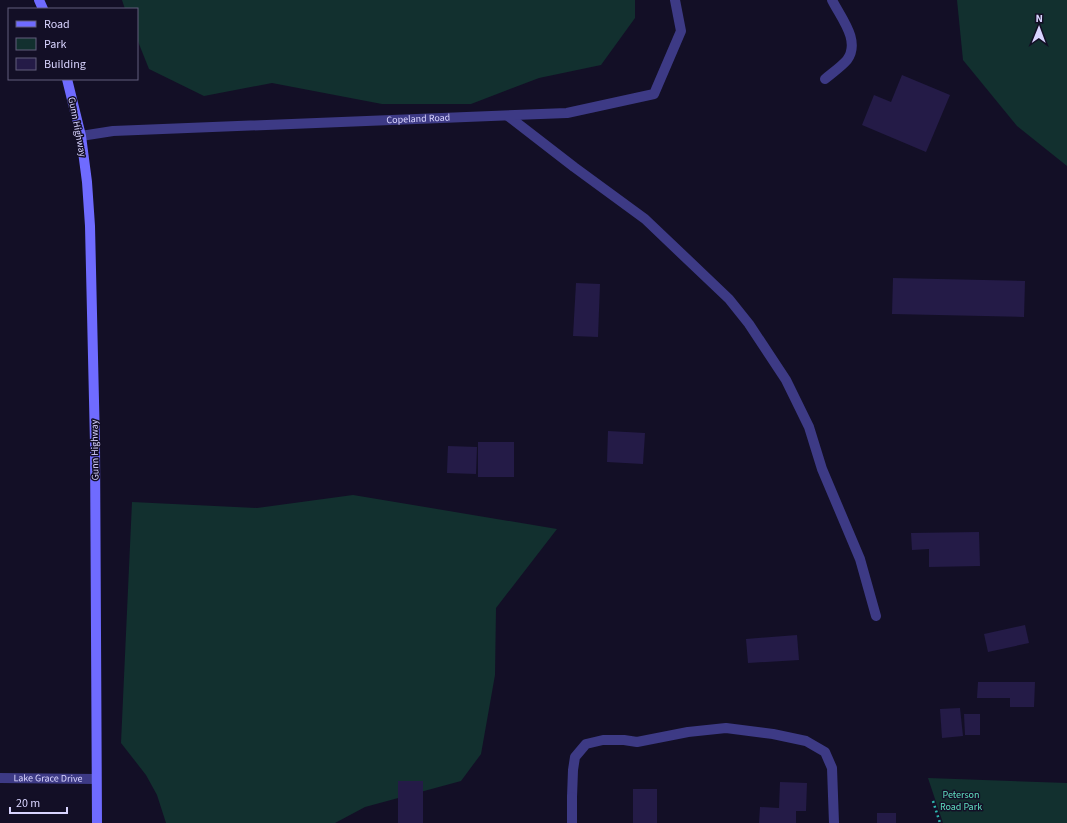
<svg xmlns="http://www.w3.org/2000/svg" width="1067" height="823" font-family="'Source Sans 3',sans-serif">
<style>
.green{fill:#12302f}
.building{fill:#241b47}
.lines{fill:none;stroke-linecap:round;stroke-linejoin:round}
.path{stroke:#2fb8b0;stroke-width:2.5;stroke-dasharray:2 3;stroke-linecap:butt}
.lane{stroke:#3d3a85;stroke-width:10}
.street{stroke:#3d3a85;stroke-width:10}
.secondary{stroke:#6f6bff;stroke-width:10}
.labels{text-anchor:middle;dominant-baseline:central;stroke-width:3;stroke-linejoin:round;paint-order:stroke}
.street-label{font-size:10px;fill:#d9d4ff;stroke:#130f26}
.park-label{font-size:10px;fill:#5fe0c0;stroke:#130f26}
</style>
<rect width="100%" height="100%" fill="#130f26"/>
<g class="green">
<path d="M122 0H635V18L601 65 539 78 471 104H382L272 83 204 96 149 69 137 39V9H125Z"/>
<path d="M957 0H1067V166L1017 126 963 60Z"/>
<path d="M353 495 557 529 496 608 495 675 481 754 461 781 365 807 335 823H166L157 795 146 775 121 743 132 502 257 508Z"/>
<path d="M928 778 1067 783V823H943Z"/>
</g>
<g class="building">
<path d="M902 75 950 95 926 152 862 125 874 95 891 102Z"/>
<path d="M893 278 1025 281 1024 317 892 314Z"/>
<path d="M576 283 600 284 598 337 573 336Z"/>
<path d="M608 431 645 433 643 464 607 462Z"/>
<rect x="478" y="442" width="36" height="35"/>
<path d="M448 446 477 447 476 474 447 473Z"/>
<path d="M979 532 980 566 929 567V549L912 550 911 533Z"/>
<path d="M1025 625 1029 643 988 652 984 634Z"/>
<path d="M797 635 799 660 748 663 746 639Z"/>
<path d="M978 682H1035L1034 707H1010V698H977Z"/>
<path d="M960 708 963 736 942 738 940 709Z"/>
<path d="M964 714H980V735H965Z"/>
<rect x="398" y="781" width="25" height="42"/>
<path d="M780 782 807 783 806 811H796V823H759L760 807 779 808Z"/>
<rect x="633" y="789" width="24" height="34"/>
<rect x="877" y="813" width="19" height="10"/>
</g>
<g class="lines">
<path class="path" d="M933 801 940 823"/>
<g class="lane">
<path d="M825 79C832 73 841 67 847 60 861 41 841 18 832 0"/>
<path d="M508 116 574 167 645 219 729 299 749 324 786 380 809 427 822 469 860 559 876 616"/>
<path d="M572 797 573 770 575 757 586 744 603 740H624L637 742 688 732 726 728 773 734 806 741 825 752 832 768 834 823"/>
</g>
<g class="street">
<path id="s1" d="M81 136 113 131 567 113 654 94 681 31 675 0"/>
<path id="s2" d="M0 778 96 779"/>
<path d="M572 823V797"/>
</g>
<g class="secondary">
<path d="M39 0 43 9"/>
<path d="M67 79 81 136 87 182 90 226 95 444 97 823"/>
</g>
</g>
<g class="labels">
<g class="street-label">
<text stroke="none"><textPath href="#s1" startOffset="338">Copeland Road</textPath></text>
<text transform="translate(77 127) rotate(79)">Gunn Highway</text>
<text transform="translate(95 450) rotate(-91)">Gunn Highway</text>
<text stroke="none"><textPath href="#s2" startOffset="48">Lake Grace Drive</textPath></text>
</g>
<g class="park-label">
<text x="961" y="795">Peterson<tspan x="961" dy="12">Road Park</tspan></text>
</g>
</g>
<rect x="8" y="8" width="130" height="72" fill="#130f26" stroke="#625e7d"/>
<rect x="16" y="21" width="20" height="6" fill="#6f6bff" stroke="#625e7d"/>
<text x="44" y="28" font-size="12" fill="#d9d4ff">Road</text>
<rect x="16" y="38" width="20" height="12" fill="#12302f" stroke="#625e7d"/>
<text x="44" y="48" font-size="12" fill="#d9d4ff">Park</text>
<rect x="16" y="58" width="20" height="12" fill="#241b47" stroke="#625e7d"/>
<text x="44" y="68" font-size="12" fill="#d9d4ff">Building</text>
<g transform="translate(1039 28) rotate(1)" stroke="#130f26" stroke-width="3" paint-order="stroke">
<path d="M0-3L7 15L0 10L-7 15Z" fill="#d9d4ff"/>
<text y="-6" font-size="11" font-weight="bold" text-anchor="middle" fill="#d9d4ff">N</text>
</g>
<path d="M10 807v6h57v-6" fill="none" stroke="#d9d4ff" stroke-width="2"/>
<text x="16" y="807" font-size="12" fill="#d9d4ff" stroke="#130f26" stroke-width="3" paint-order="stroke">20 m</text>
</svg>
